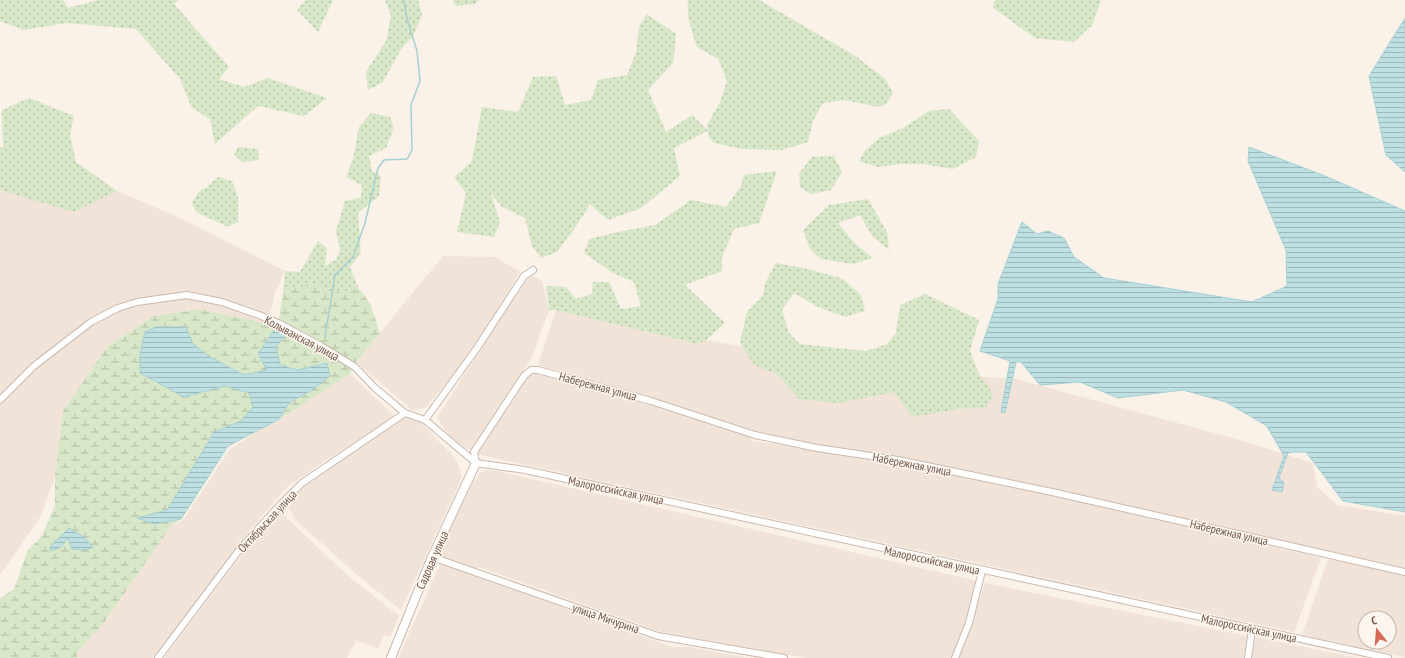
<svg xmlns="http://www.w3.org/2000/svg" width="1405" height="658" font-family="'PT Sans Narrow',sans-serif">
<style>
.residential{fill:#f1e3d7;fill-rule:evenodd}
.grass{fill:url(#grass-dots)}
.wetland{fill:url(#wetland-marsh)}
.water{fill:url(#water-rules);stroke:#a5d0d3}
.lines{fill:none;stroke-linecap:round;stroke-linejoin:round}
.stream{stroke:#a5d0d3;stroke-width:1.5}
.minor-casing{stroke:#cbb9af;stroke-width:8}
.tertiary-casing{stroke:#cbb9af;stroke-width:10}
.minor{stroke:#fff;stroke-width:6}
.tertiary{stroke:#fff;stroke-width:8}
.labels{text-anchor:middle;dominant-baseline:central;stroke-width:3;stroke-linejoin:round;paint-order:stroke}
.street-label{font-size:12px;fill:#72584e;stroke:#fdf6ee}
</style>
<defs>
<pattern id="grass-dots" width="8" height="8" patternUnits="userSpaceOnUse"><rect width="8" height="8" fill="#d7e7c7"/><path d="M2 2h.1M6 6h.1" fill="none" stroke="#b3bea4" stroke-width="1.8" stroke-linecap="round"/></pattern>
<pattern id="wetland-marsh" width="20" height="14" patternUnits="userSpaceOnUse"><rect width="20" height="14" fill="#d7e7c7"/><path d="M1 5h8M5 5V1M11 12h8M15 12V8" fill="none" stroke="#b3bea4"/></pattern>
<pattern id="water-rules" width="6" height="5" patternUnits="userSpaceOnUse"><rect width="6" height="5" fill="#bee0e2"/><path d="M0 2.5h6" fill="none" stroke="#9fb8b9"/></pattern>
</defs>
<rect width="100%" height="100%" fill="#faf1e8"/>
<g class="residential">
<path d="M0 190 74 212 117 191 182 219 285 271 275 293 267 326 198 309 154 316 108 346 63 411 55 476 41 516 0 575Z"/>
<path d="M443 256 495 257 520 272 474 351 425 408 412 410 356 362Z"/>
<path d="M529 276 536 277 542 281 549 310 531 359 488 425 473 452 451 438 437 418 524 280Z"/>
<path d="M556 310 698 344 706 340 874 370 1016 379 1240 440 1313 463 1317 487 1337 505 1405 516V568L935 464 818 445 777 437 538 365Z"/>
<path d="M535 373 610 393 750 436 752 441 896 463 1051 494 1321 558 1294 632 476 454 526 376Z"/>
<path d="M350 374 394 415 379 428 326 460 286 488 240 542 166 643 152 658H77L76 652 103 624 170 527 183 520 230 449Z"/>
<path d="M406 416 422 424 456 459 462 477 401 610 356 574 297 521 288 507 304 486Z"/>
<path d="M486 470 497 471 978 581 967 622 952 658H805L661 632 479 567 476 570 438 556 472 484 480 473Z"/>
<path d="M279 510 318 548 351 578 399 616 390 637 384 635 378 649 356 640 347 658H164L244 552Z"/>
<path d="M1328 559 1405 575V657L1302 635ZM1365 618H1389V642H1365Z"/>
<path d="M441 563 672 647H690L749 658H398Z"/>
<path d="M985 583 1247 636 1244 658H959Z"/>
<path d="M1254 637 1358 658H1251Z"/>
</g>
<g class="grass">
<path d="M0 0H63L68 8 99 0H179L174 4 229 67 219 79 244 87 268 78 327 98 304 116 258 106 215 144 210 119 192 108 180 79 136 29 67 23 24 30 0 21Z"/>
<path d="M306 0H333L318 32 297 10Z"/>
<path d="M385 0H418L422 15 413 36 401 49 383 82 368 90 366 72 386 41 391 16Z"/>
<path d="M453 0H479L475 4 456 6Z"/>
<path d="M688 0H759L857 57 885 79 893 93 886 104 879 107 845 100 823 103 813 121 808 142 782 150 742 149 714 143 709 137 707 131 674 148 680 176 641 208 608 220 590 204 577 225 557 252 541 258 532 246 525 218 502 207 491 194 500 222 494 237 457 232 466 193 454 177 472 161 482 107 518 112 533 77 556 76 565 105 591 100 598 80 627 75 636 53 639 27 647 14 676 34 673 63 648 90 666 132 692 115 708 131 707 125 720 102 727 81 718 59 697 47C692 32 686 16 688 0Z"/>
<path d="M995 0H1101L1092 25 1074 42 1035 38 993 8Z"/>
<path d="M29 98 74 116 70 135 76 162 117 191 74 212 0 190V147H3L2 110Z"/>
<path d="M949 109 979 141 976 157 953 169 923 164H900L878 167 859 161 865 151 879 138 903 128 929 111Z"/>
<path d="M371 113 390 117 394 128 386 148 369 156 372 171 381 176 379 196 358 213 361 253 350 267 359 289 324 295 313 283 283 292 285 271 300 272 318 241 327 248 325 266 337 259 340 249 336 231 345 201 361 198 362 185 346 177 353 159 359 127Z"/>
<path d="M238 147 258 149 259 160 243 162 234 155Z"/>
<path d="M834 156 842 172 831 190 811 194 800 187 799 174 812 157Z"/>
<path d="M777 171 759 223 734 229 722 257V271L685 285 725 323 706 340 698 344 556 310H549L546 286 566 287 576 299 592 294 593 282H609L621 309 641 306 634 282 613 273 584 253 589 239 618 232 655 225 691 200 726 207 741 186 744 175Z"/>
<path d="M218 177 232 181 238 197V222L228 227 196 212 192 203 199 191 206 188Z"/>
<path d="M868 199 887 232 889 250 872 236 860 215 838 223 854 243 873 258 853 264 821 259 810 249 803 230 829 205Z"/>
<path d="M776 263 808 269 843 279 861 295 865 311 845 317 816 306 794 293 782 310 789 333 800 344 866 351 887 344 896 333 900 305 925 294 979 320 970 351 979 374 993 394 987 407 958 409 913 417 894 392 838 403 799 399 777 374 754 365 740 342 747 312 763 296 765 283Z"/>
</g>
<path class="wetland" d="M313 283 321 284 324 294 359 289 370 303 380 333 356 362 350 374 278 420 290 402 312 390 327 363 298 370 280 365 276 347 286 334 274 330 268 370 244 375 208 356 193 344 170 328 156 327 184 397 225 386 250 393 253 407 241 421 214 432 167 510 138 518 154 524 181 519 170 527 103 624 77 652V658H0V598L14 589 28 550 42 536 55 505V476L63 411 108 346 154 316 198 309 278 326 283 292Z"/>
<g class="water">
<path d="M1405 18V172L1386 155 1369 76Z"/>
<path d="M1249 147 1325 176 1405 211V512L1343 501 1306 452H1293L1288 453 1279 478 1284 483 1282 492 1272 490 1284 456 1267 426 1226 402 1183 390 1118 398 1080 382 1040 385 1021 362H1016L1005 413 1001 412 1010 361 980 351 998 299V284L1022 222 1037 234 1048 231 1064 238 1074 257 1104 278 1252 302 1287 286 1286 250 1248 161Z"/>
<path d="M156 327H186L193 344 208 356 244 375 267 370 258 354 274 330 286 334 276 347 280 365 298 370 327 363 330 376 312 390 290 402 278 420 228 446 181 519 154 524 137 518 167 510 214 432 241 421 253 407 249 393 225 386 184 397 140 373V355L145 332Z"/>
<path d="M69 528 84 537 93 547 86 550 72 549 68 538 61 547 51 551 50 547Z"/>
</g>
<g class="lines">
<path class="stream" d="M325 337 335 275 353 257 365 223 378 168 384 160 407 159 412 150 411 105 420 81 417 51 407 19 404 0"/>
<g class="minor-casing">
<g id="minor">
<path d="M0 400 34 366 91 322 118 308 137 302 187 295 222 302 259 315 278 323 321 346 355 367 375 388 405 413 425 420 476 463"/>
<path d="M425 420 477 348 524 276 533 270"/>
<path d="M476 463 474 452 524 376 531 370H538L651 401 755 435 817 448 898 460 1052 492 1405 572"/>
<path d="M476 463 525 470 1388 658"/>
<path d="M432 557 658 636 784 658"/>
<path d="M158 658 240 549 279 506 302 483 405 413"/>
<path d="M955 658 969 623 982 571"/>
<path d="M1248 658 1252 629"/>
</g>
</g>
<g class="tertiary-casing">
<path id="tertiary" d="M391 658 432 557 476 463"/>
</g>
<use href="#minor" class="minor"/>
<use href="#tertiary" class="tertiary"/>
</g>
<g class="labels">
<g class="street-label">
<text transform="translate(302 338) rotate(28)">Колыванская улица</text>
<text transform="translate(598 386) rotate(15)">Набережная улица</text>
<text transform="translate(912 464) rotate(11)">Набережная улица</text>
<text transform="translate(616 490) rotate(12)">Малороссийская улица</text>
<text transform="translate(267 521) rotate(-47)">Октябрьская улица</text>
<text transform="translate(1229 532) rotate(13)">Набережная улица</text>
<text transform="translate(432 560) rotate(-66)">Садовая улица</text>
<text transform="translate(932 560) rotate(12)">Малороссийская улица</text>
<text transform="translate(606 618) rotate(19)">улица Мичурина</text>
<text transform="translate(1249 628) rotate(12)">Малороссийская улица</text>
</g>
</g>
<g transform="translate(1377 630) rotate(343)"><circle r="19" fill="#fdf6ee" stroke="#c5b7ae"/>
<path d="M0-3L7 15L0 10L-7 15Z" fill="#d96a58"/>
<text y="-6" font-size="11" font-weight="bold" text-anchor="middle" fill="#72584e">С</text>
</g>
</svg>
